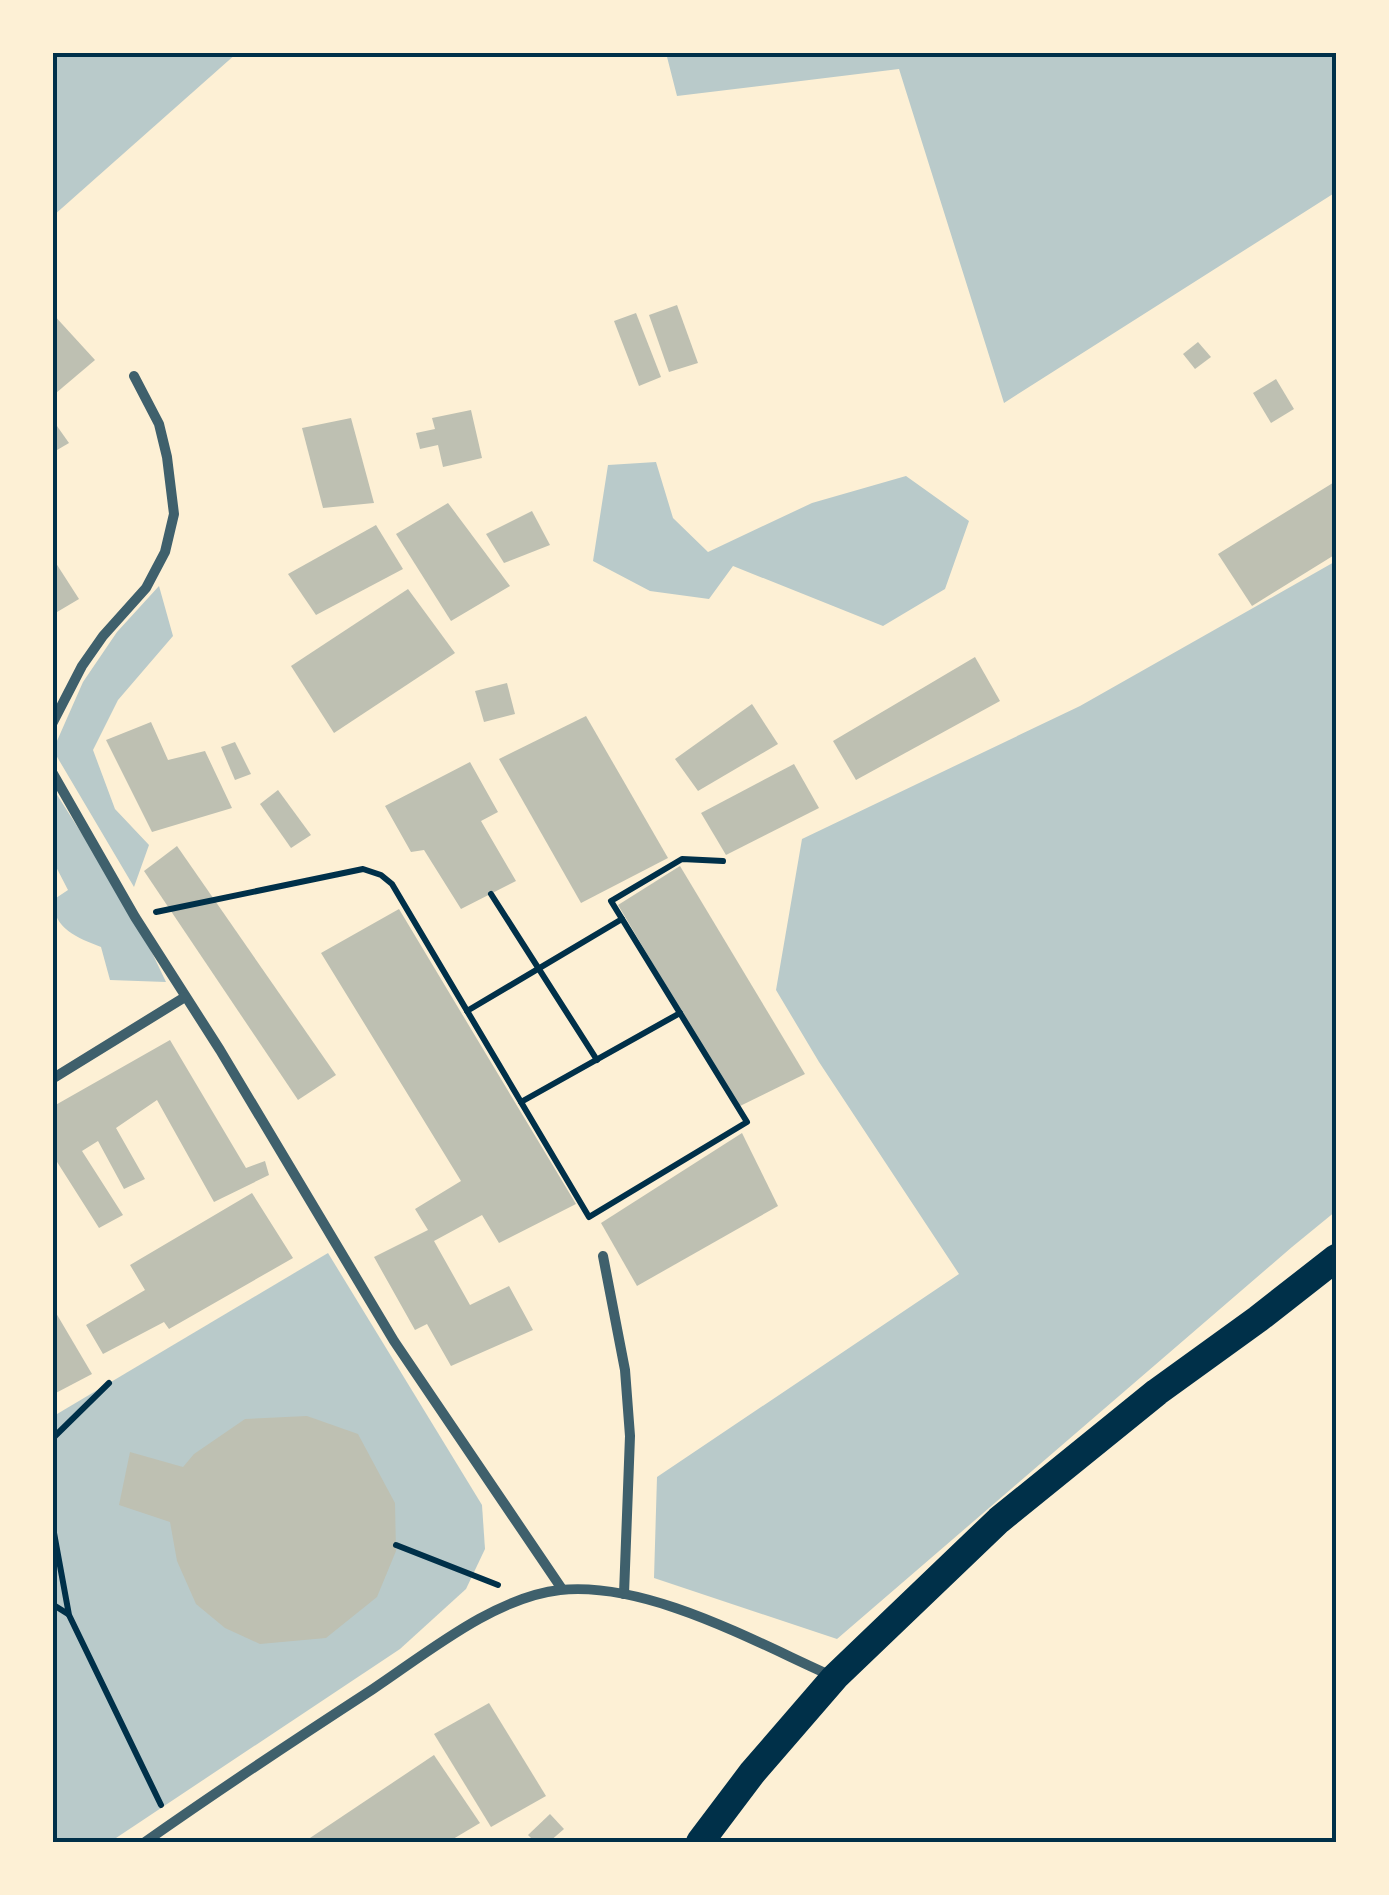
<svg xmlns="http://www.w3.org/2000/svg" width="1389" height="1895" font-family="'Fira Sans',sans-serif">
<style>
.green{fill:#b9caca}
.building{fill:#bec0b2}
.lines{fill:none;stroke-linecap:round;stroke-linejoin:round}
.path{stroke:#003049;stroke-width:6}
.minor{stroke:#3f606c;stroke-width:10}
.trunk{stroke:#003049;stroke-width:28}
.neatline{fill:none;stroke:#003049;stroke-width:4}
</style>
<rect width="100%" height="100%" fill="#fdf0d5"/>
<g class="green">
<path d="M53 52H237V53L53 216Z"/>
<path d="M666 53H1336V192L1004 403 899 69 677 96Z"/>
<path d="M656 462 673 518 708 552 812 503 906 476 969 521 945 589 883 626 733 566 709 599 650 591 593 561 608 465Z"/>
<path d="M1336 561V1211L1292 1247 837 1639 654 1578 657 1477 959 1274 819 1062 776 990 802 839 1080 706Z"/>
<path d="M159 586 173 636 118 700 93 750 115 809 149 845 134 887 53 750 83 682 117 632Z"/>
<path d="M52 787 135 917 166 982 110 980 101 947C78 938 53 929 53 900L68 890 53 861Z"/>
<path d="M328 1253 482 1505 485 1549 466 1589 400 1649 110 1842H53L52 1417Z"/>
</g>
<g class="building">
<path d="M677 305 698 363 669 372 649 315Z"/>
<path d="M52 313 95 360 56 393 52 389Z"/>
<path d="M636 313 661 377 639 386 614 321Z"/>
<path d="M1198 342 1211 357 1195 369 1183 354Z"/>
<path d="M1276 379 1294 409 1271 423 1253 393Z"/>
<path d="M471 410 482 458 443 467 438 445 420 449 416 433 435 429 432 418Z"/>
<path d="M351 418 374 503 323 508 302 428Z"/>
<path d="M52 419 69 443 52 453Z"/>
<path d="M1336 481V554L1252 606 1218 554Z"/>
<path d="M448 503 510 586 451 621 396 534Z"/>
<path d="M532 511 550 545 504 563 486 534Z"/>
<path d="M376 525 403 569 316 615 288 574Z"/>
<path d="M52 557 79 599 52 615Z"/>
<path d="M408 589 455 653 334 733 291 666Z"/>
<path d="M975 657 1000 701 856 780 833 741Z"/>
<path d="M507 683 515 714 484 722 475 691Z"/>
<path d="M752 704 778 744 698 791 675 759Z"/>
<path d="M586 716 668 858 581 903 499 759Z"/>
<path d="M151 722 168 760 205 751 232 808 152 832 106 740Z"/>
<path d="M235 742 251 774 235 780 221 747Z"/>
<path d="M470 762 498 812 481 821 516 881 461 909 424 850 411 852 385 806Z"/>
<path d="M794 764 819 808 726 855 701 813Z"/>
<path d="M278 790 311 835 291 848 260 804Z"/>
<path d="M177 846 336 1075 298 1100 144 871Z"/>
<path d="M680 866 805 1074 738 1107 618 905Z"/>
<path d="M399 909 576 1204 499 1243 482 1215 434 1241 470 1305 509 1286 533 1330 451 1366 427 1324 415 1330 374 1257 428 1230 415 1209 461 1181 321 953Z"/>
<path d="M170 1040 246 1168 265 1161 269 1175 214 1202 157 1100 116 1128 145 1179 124 1189 98 1141 82 1151 123 1215 99 1228 52 1154V1107Z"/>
<path d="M742 1133 778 1206 637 1286 601 1223Z"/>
<path d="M252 1193 293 1258 169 1329 164 1322 103 1354 86 1325 145 1290 130 1265Z"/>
<path d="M56 1313 92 1374 52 1395V1315Z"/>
<path d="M307 1416 358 1434 395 1503 396 1551 377 1597 326 1638 260 1644 225 1628 196 1604 177 1561 170 1522 119 1505 130 1452 183 1467 194 1454 245 1419Z"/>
<path d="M489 1703 546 1796 491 1827 434 1734Z"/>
<path d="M434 1755 480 1823 448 1842H304Z"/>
<path d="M550 1814 564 1829 549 1842H535L528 1835Z"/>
</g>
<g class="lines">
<g class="path">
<path d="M491 894 597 1060"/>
<path d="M156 912 363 869 381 875 392 884 589 1217 747 1122 611 901 682 859 723 861"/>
<path d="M467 1011 622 919"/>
<path d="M521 1102 680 1013"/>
<path d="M52 1439 109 1383"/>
<path d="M52 1522 69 1615 161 1805"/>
<path d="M396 1545 498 1585"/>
<path d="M52 1604 68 1614"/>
</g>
<g class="minor">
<path d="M52 724 82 666 103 636 146 588 165 552 174 514 167 457 159 424 134 376"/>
<path d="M52 772 135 917 220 1050 394 1341 562 1589"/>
<path d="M52 1079 185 997"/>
<path d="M603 1256 625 1370 630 1436 624 1594"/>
<path d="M145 1842C219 1790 296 1739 373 1689 427 1653 495 1597 560 1590 648 1581 755 1642 834 1677"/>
</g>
<path class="trunk" d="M700 1842 752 1773 835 1677 999 1520 1157 1392 1258 1319 1336 1258"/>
</g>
<rect width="1389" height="1895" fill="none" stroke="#fdf0d5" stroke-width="110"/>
<rect x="55" y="55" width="1279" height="1785" class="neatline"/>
</svg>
